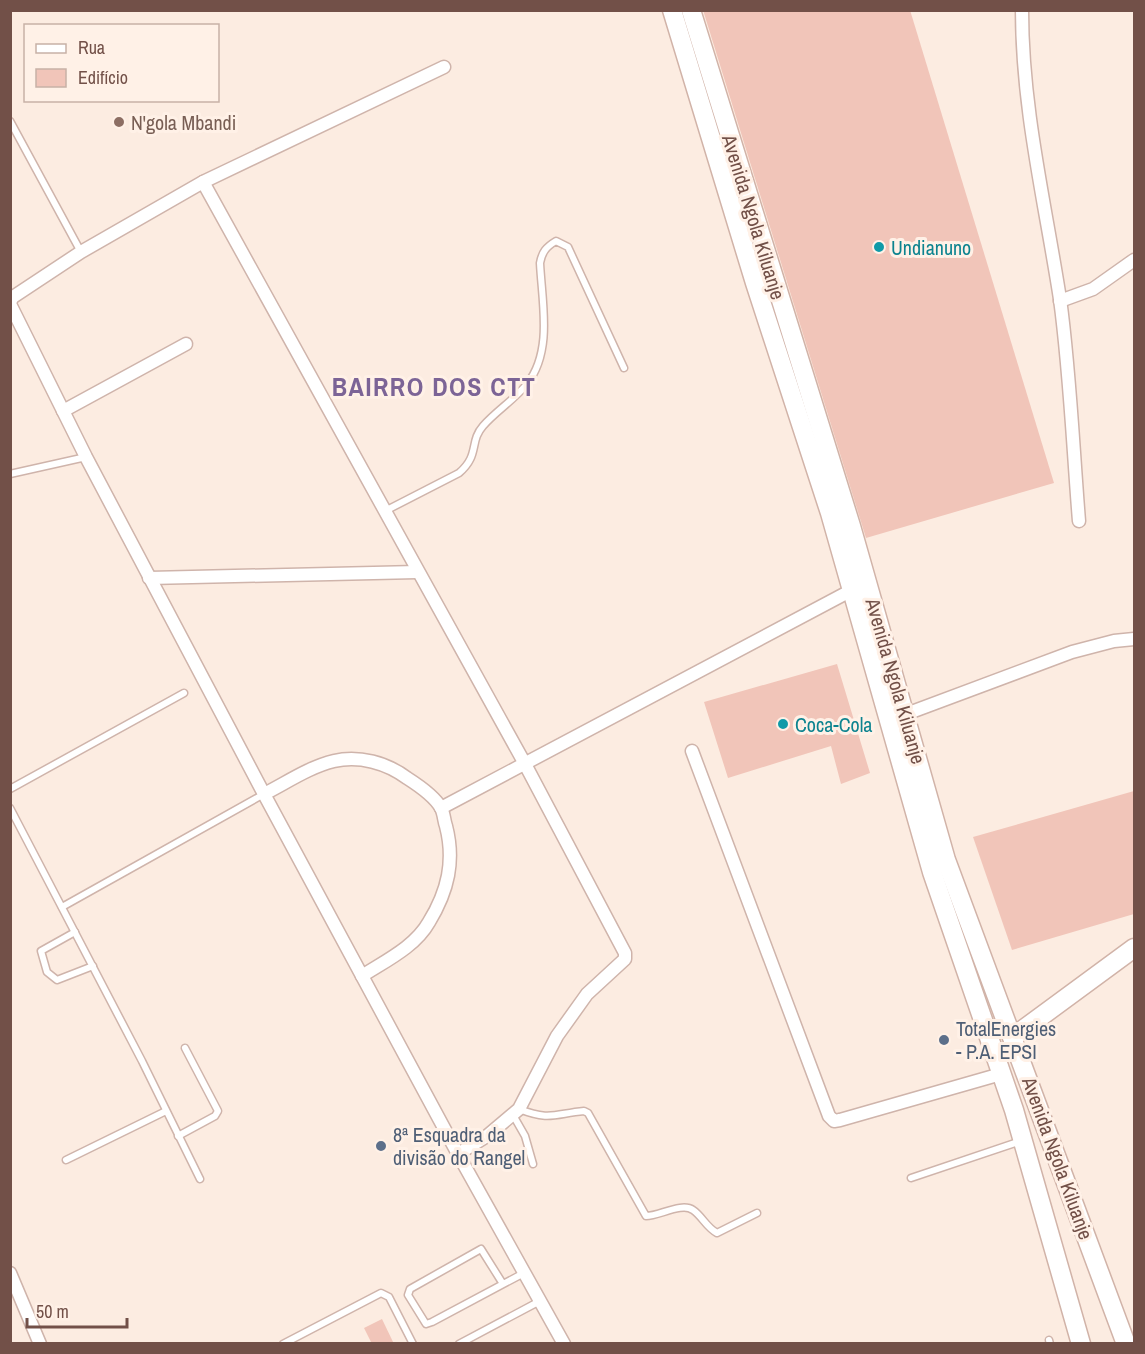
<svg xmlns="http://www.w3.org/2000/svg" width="1145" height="1354" font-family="'Archivo Narrow',sans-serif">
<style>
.building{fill:#f1c5b9}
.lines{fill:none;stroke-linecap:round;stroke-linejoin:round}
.lane-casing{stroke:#cfb4ab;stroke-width:9}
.street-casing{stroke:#cfb4ab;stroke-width:15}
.secondary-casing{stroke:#d1b3a8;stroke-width:21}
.lane{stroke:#fff;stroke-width:6}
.street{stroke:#fff;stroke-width:12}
.secondary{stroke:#fff;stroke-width:18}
.education-dot{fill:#8d6e63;stroke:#fff1e7;stroke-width:2}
.culture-dot{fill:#0f9aa8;stroke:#fff1e7;stroke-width:2}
.service-dot{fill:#5c6f8a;stroke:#fff1e7;stroke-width:2}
.labels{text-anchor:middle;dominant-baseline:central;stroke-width:6;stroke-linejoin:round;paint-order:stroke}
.education-label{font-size:20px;fill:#785e54;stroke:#fff1e7;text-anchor:start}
.street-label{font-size:20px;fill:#725048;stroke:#fff1e7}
.culture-label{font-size:20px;fill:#0d838f;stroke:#fff1e7;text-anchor:start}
.service-label{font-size:20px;fill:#4e5e75;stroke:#fff1e7;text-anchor:start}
.district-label{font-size:26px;font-weight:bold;letter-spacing:1.5px;fill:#7c6496;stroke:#fff1e7}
</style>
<rect width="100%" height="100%" fill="#fcece1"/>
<g class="building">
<path d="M703 10H910L1054 483 866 538Z"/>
<path d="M837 664 870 773 841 784 831 746 728 778 704 702Z"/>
<path d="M1134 791V914L1012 950 973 837Z"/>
<path d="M382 1319 394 1344H372L364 1328Z"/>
</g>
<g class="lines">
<g class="lane-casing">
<g id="lane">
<path d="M10 121 81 252"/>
<path d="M10 474 86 457"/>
<path d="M385 511 459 473C480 455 469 442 483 426 496 411 514 400 527 384 553 351 542 303 540 263 542 252 546 247 556 241L568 247 624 368"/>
<path d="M10 789 184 693"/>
<path d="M10 808 142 1061 200 1179"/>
<path d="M62 907 264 794"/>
<path d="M75 932 41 951 47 972 57 980 93 966"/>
<path d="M519 1109C550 1121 554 1114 584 1111L588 1113 646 1216C659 1216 682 1202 693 1210 702 1216 706 1227 717 1233L757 1213"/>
<path d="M513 1115 525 1136 533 1164"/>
<path d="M178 1136 215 1116 218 1111 185 1048"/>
<path d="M66 1160 166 1111"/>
<path d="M911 1178 1021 1141"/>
<path d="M503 1284 481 1249 410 1289 408 1295 426 1324 432 1322 524 1273"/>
<path d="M1049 1340 1050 1344"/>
<path d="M283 1344 381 1293 389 1297 413 1344"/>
<path d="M459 1344 540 1301"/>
</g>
</g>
<g class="street-casing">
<g id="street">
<path d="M1022 10C1022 109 1045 202 1060 299 1070 372 1073 448 1079 521"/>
<path d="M203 182 525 764 625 953V959L587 994 557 1036 519 1109 487 1136 458 1154"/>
<path d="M1060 301 1093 289 1134 260"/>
<path d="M10 302 13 297 81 252 203 182 444 67"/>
<path d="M10 304 86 457 264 794 458 1154 564 1344"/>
<path d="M63 411 186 344"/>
<path d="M149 578 417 572"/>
<path d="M906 714 1072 652 1114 641 1134 639"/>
<path d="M692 751 829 1116 834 1121 840 1120 1001 1074"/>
<path d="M264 794C286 783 309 767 334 761 359 755 387 763 407 778 418 785 435 797 441 808 444 813 444 821 446 826 455 861 448 891 429 922 415 947 385 961 362 976"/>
<path d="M441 808 852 590"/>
<path d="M10 1273 40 1344"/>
</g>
</g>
<g class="secondary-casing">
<g id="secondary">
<path d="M672 10 755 283 830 513 932 872 1014 1110 1081 1344"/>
<path d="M691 10 851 526 946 860 1126 1344"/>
<path d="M1013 1037 1134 948"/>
</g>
</g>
<use href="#lane" class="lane"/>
<use href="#street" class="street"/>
<use href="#secondary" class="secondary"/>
</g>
<circle class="education-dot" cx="119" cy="122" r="6"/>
<g class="culture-dot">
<circle cx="879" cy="247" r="6"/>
<circle cx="783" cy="724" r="6"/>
</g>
<g class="service-dot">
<circle cx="944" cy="1040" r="6"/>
<circle cx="381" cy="1146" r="6"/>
</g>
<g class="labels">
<g class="education-label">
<text x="131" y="122">N'gola Mbandi</text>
</g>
<g class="street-label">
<text transform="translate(754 217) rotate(73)">Avenida Ngola Kiluanje</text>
<text transform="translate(896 681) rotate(74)">Avenida Ngola Kiluanje</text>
<text transform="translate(1058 1158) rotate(70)">Avenida Ngola Kiluanje</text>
</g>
<g class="culture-label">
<text x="891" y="247">Undianuno</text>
<text x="795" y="724">Coca-Cola</text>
</g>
<g class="service-label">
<text x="956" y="1028">TotalEnergies<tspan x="956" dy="23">- P.A. EPSI</tspan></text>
<text x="393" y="1134">8ª Esquadra da<tspan x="393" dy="23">divisão do Rangel</tspan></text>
</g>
<g class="district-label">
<text x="434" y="386">BAIRRO DOS CTT</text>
</g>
</g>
<rect width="1145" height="1354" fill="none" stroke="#725048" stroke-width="24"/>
<rect x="24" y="24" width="195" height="78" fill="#fff1e7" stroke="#c7b1a7" stroke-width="1.5"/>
<rect x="36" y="44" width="30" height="9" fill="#ffffff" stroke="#c7b1a7" stroke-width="1.5"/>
<text x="78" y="54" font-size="18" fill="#725048">Rua</text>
<rect x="36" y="69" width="30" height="18" fill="#f1c5b9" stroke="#c7b1a7" stroke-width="1.5"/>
<text x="78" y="84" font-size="18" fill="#725048">Edifício</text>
<path d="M27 1318v9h100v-9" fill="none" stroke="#725048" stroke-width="3"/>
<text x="36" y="1318" font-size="18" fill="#725048" stroke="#fff1e7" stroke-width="4.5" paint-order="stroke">50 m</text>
</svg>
